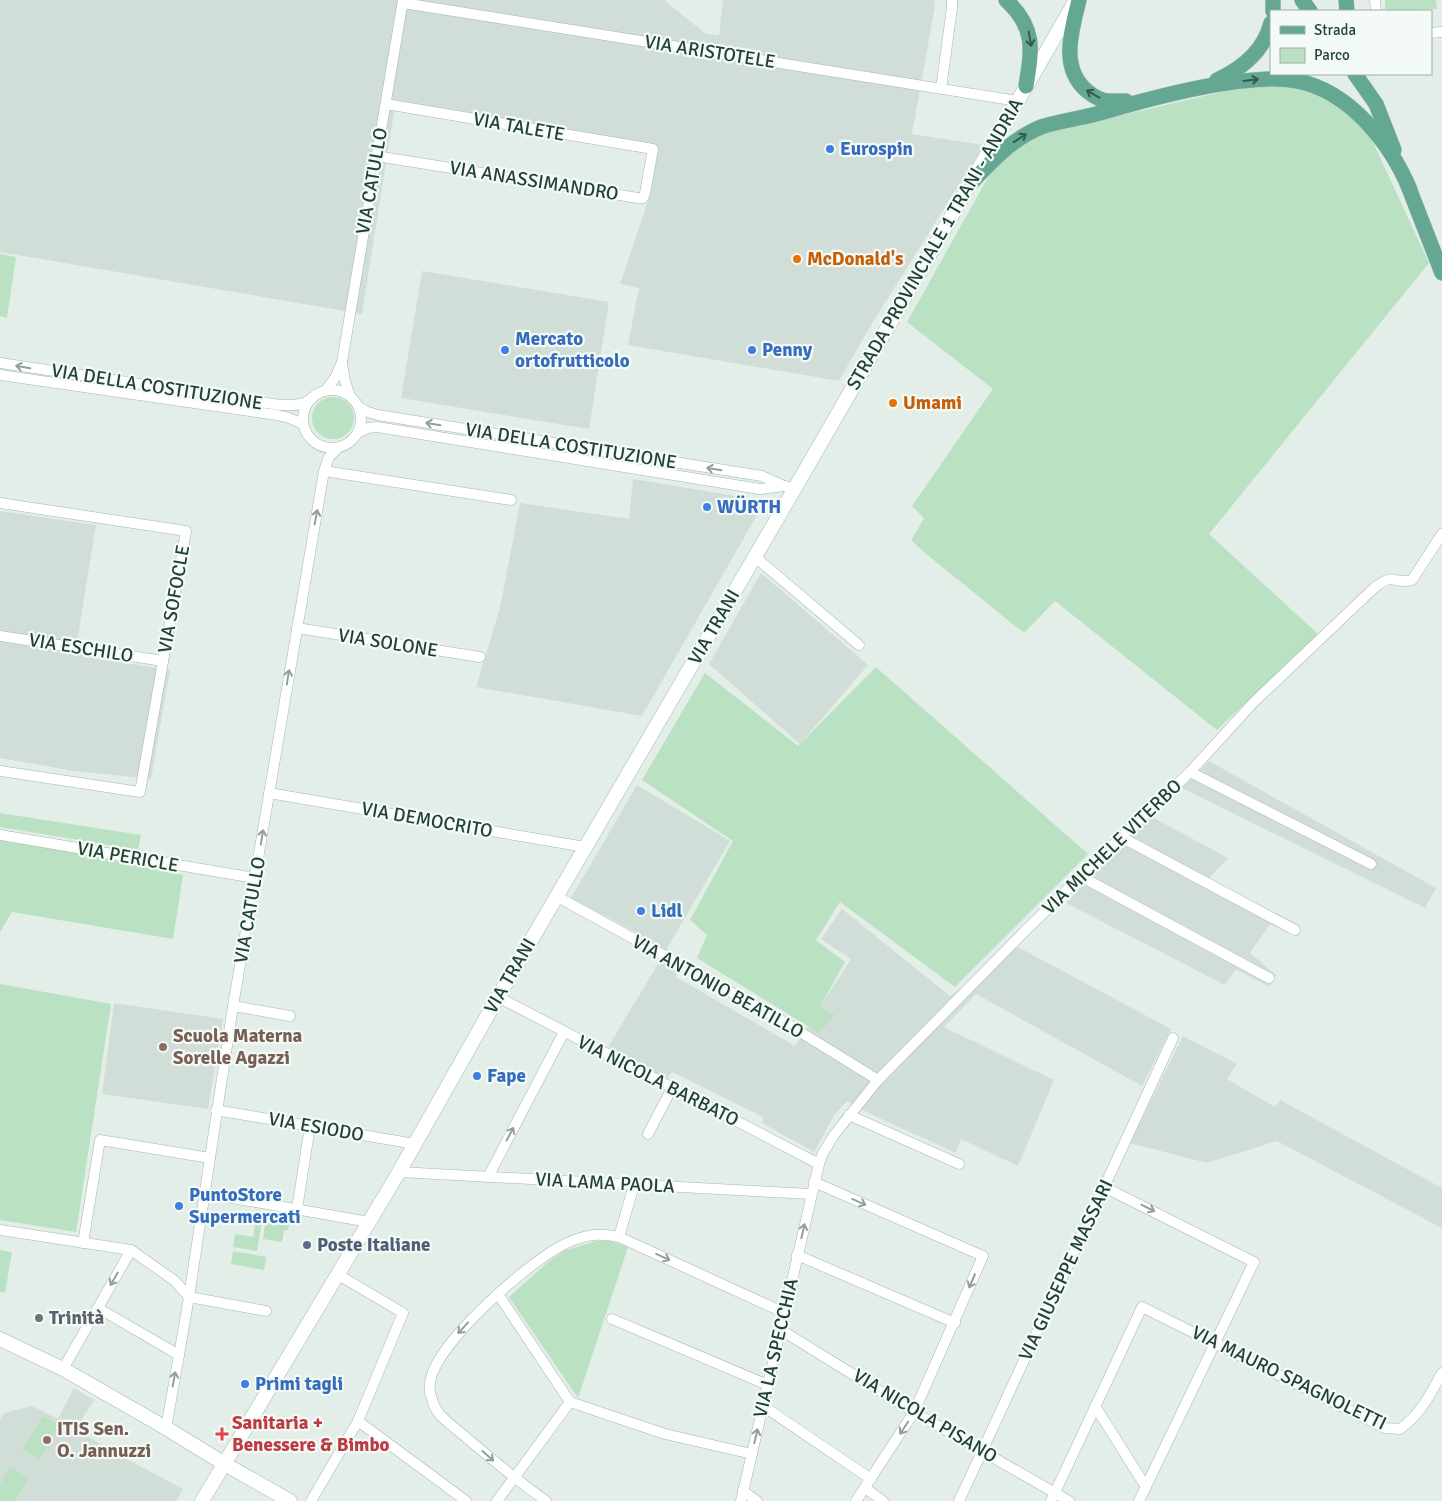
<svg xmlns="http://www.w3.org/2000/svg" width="1442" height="1501" font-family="Signika,sans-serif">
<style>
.built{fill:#d1ded7}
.green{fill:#bae1c2}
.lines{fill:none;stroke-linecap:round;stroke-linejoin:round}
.street-casing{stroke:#a5b7af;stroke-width:11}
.secondary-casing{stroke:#a0bbb0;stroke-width:15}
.primary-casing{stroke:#c1cac7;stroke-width:16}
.street{stroke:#fff;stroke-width:10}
.secondary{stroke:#fff;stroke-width:14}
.primary{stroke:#64a792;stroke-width:15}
.oneway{stroke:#325a4d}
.oneway2{stroke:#90a09a}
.shop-dot{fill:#3f7fe0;stroke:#f4faf6;stroke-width:2}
.food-dot{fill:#e8710a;stroke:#f4faf6;stroke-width:2}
.education-dot{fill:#8d6e63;stroke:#f4faf6;stroke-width:2}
.service-dot{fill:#5c6f8a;stroke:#f4faf6;stroke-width:2}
.worship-dot{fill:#6b7280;stroke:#f4faf6;stroke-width:2}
.health-dot{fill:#e0444e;stroke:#f4faf6;stroke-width:2}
.labels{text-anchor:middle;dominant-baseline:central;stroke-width:4.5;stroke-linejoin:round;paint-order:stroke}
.street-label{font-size:19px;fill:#214136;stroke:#f4faf6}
.shop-label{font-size:19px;font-weight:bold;fill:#366cbe;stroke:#f4faf6;text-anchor:start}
.food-label{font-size:19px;font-weight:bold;fill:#c56008;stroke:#f4faf6;text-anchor:start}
.education-label{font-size:19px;font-weight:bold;fill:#785e54;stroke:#f4faf6;text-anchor:start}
.service-label{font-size:19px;font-weight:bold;fill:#4e5e75;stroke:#f4faf6;text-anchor:start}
.worship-label{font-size:19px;font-weight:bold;fill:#5b616d;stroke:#f4faf6;text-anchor:start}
.health-label{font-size:19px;font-weight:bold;fill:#be3a42;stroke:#f4faf6;text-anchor:start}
</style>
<rect width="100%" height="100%" fill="#e3eee8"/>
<g class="built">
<path d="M0 0H664L706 34 719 35 723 0H934L935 6 912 134 984 145 871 325 839 381 628 345 639 288 620 284 650 195 658 146 396 100 362 314 0 252Z"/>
<path d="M422 271 609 302 589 429 401 398Z"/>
<path d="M633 479 765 501 642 716 476 687 500 608 520 503 629 519Z"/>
<path d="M0 511 96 525 78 636 86 657 170 670 151 779 74 771 0 758Z"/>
<path d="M761 573 868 665 800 744 709 664Z"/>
<path d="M1209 761 1436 888 1425 908 1182 788Z"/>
<path d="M637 785 730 841 666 950 630 929 571 898Z"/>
<path d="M1150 816 1228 858 1208 879 1300 925 1297 937 1270 924 1250 953 1276 975 1269 987 1236 969 1225 985 1066 903Z"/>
<path d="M842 909 950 996 1018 947 1171 1029 1142 1086 976 994 944 1027 1054 1080 1018 1166 961 1139 956 1153 866 1112 847 1101 835 1114 814 1152 762 1123 763 1117 672 1072 667 1079 608 1047 661 959 680 970 676 977 795 1046 851 959 821 939Z"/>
<path d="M114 1003 223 1019 208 1109 102 1094Z"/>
<path d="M1183 1036 1237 1064 1227 1079 1275 1107 1280 1100 1442 1188V1228L1277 1141 1207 1163 1130 1143Z"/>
<path d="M74 1388 94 1400 76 1429 112 1451 183 1489 176 1501H0V1420L4 1413 32 1406 58 1419Z"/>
</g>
<g class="green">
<path d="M1385 0H1436L1437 9 1385 11Z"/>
<path d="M1278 83 1311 91 1350 111 1372 140 1429 263 1209 534 1318 634 1217 730 1055 601 1024 633 925 553 911 540 924 518 912 506 993 389 907 322 991 172 1010 151 1036 135 1256 84Z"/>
<path d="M0 254 16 257 7 318 0 316Z"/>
<circle cx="333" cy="418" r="21"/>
<path d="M876 667 1088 854 955 987 840 902 816 940 845 962 820 1007 835 1015 819 1033 697 958 707 935 690 920 733 841 642 780 705 673 798 746Z"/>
<path d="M0 813 141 835 138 850 0 827Z"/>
<path d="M0 839 55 848 183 875 173 939 12 912 0 932Z"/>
<path d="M0 984 111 1004 76 1232 0 1220Z"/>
<path d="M266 1216 290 1220 288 1230H284L282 1242 263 1239Z"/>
<path d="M256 1220 262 1221 257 1251 233 1247 235 1234 253 1237Z"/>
<path d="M596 1241H610L628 1247 578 1398 509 1297 547 1263 564 1251Z"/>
<path d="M0 1250 12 1252 5 1293 0 1292Z"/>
<path d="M233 1251 266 1257 264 1270 231 1264Z"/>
<path d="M43 1416 60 1426 39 1459 22 1449Z"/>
<path d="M10 1467 28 1478 15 1501H0V1485Z"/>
</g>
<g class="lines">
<g class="street-casing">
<g id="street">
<path d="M1375 0 1376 11"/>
<path d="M403 3 1018 101"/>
<path d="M1431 33 1442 32"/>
<path d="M941 89 952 8V0"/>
<path d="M376 156 638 198H643L645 193 653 149 386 104"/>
<path d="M0 363 280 405C292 405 303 406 312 398"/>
<path d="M342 363 345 381 350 396"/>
<path d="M0 375 277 415 289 418 303 424"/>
<circle cx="332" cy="419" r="29"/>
<path d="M325 391 335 378 342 362 403 0"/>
<path d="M359 407 368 412 378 415 762 476 784 486 795 488"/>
<path d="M359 432 368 428 377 427 760 489 784 486"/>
<path d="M324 471 511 500"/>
<path d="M0 503 186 531 140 792 0 771"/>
<path d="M755 557 859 645"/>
<path d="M297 628 480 657"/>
<path d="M0 636 163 661"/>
<path d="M1190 772 1371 864"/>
<path d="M269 793 585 847"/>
<path d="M0 835 255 878"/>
<path d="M1121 837 1295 930"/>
<path d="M1080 876 1269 978"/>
<path d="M556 896 776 1017 878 1080"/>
<path d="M498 997 819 1164"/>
<path d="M233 1006 290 1016"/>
<path d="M216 1110 415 1144"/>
<path d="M849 1115 959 1164"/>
<path d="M648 1134 672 1088"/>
<path d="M399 1172 811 1194"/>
<path d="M488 1177 564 1032"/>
<path d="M814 1182 983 1256 914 1412 856 1501"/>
<path d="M1104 1187 1254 1262 1139 1501"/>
<path d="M204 1193 369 1222"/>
<path d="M297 1209 310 1126"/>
<path d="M0 1230 131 1250 175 1281 189 1297 266 1311"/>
<path d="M619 1237 634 1185"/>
<path d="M83 1243 100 1140 210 1158"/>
<path d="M797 1255 955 1323"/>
<path d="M498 1294 570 1402 665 1434 752 1454"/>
<path d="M98 1308 179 1355 166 1428"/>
<path d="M612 1319 768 1385"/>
<path d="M781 1330 914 1412 1069 1501"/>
<path d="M179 1355 189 1297 233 1006 324 471 329 457 338 448"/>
<path d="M63 1369 131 1250"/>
<path d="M763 1406 871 1479"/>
<path d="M1095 1406 1146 1487"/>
<path d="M358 1421 466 1501"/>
<path d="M865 1488 883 1501"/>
<path d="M743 1491 757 1501"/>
<path d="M311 1501 358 1421 403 1313 337 1274"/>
<path d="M497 1501 570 1402"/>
<path d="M546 1501C519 1482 494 1461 469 1440 460 1432 449 1424 440 1415 437 1411 433 1404 432 1399 430 1395 429 1388 430 1384 432 1345 533 1258 567 1243 587 1234 598 1233 619 1237L785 1313"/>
<path d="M741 1501 819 1164 823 1153 834 1135 878 1080 1028 928 1121 837 1190 772 1253 703 1374 588C1395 571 1392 585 1412 580L1442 534"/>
<path d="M959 1501 1173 1038"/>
<path d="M1051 1501 1142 1307 1385 1428 1400 1429C1420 1415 1430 1395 1442 1373"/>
</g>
</g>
<g class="secondary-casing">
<g id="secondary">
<path d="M0 1339 63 1369 166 1428 223 1463 290 1501"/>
<path d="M202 1501 399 1172 498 997 795 488 1076 0"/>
</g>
</g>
<g class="primary-casing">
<g id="primary">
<path d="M1006 0C1036 28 1032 49 1026 86"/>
<path d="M1079 0C1072 30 1059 67 1087 91 1092 95 1100 100 1107 101 1113 101 1120 101 1126 101"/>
<path d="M1302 0 1310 11"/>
<path d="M1346 0 1347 11"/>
<path d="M1273 11V0"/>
<path d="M1355 74 1376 104 1394 150"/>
<path d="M1217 80C1243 68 1264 51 1271 23"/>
<path d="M972 182C993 160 1012 139 1041 127 1063 120 1085 118 1107 111 1148 99 1190 88 1233 82 1255 80 1275 77 1297 81 1350 91 1391 144 1410 190"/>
<path d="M1407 183 1442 273"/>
</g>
</g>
<use href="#street" class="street"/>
<use href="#secondary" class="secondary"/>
<use href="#primary" class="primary"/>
</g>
<defs><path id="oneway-shaft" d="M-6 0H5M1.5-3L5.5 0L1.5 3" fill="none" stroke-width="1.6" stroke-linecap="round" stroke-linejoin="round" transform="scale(1.25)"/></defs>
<g class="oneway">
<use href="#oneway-shaft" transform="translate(1030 39) rotate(80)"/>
<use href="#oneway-shaft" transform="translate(1251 80) rotate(-7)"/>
<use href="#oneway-shaft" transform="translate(1093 94) rotate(-150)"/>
<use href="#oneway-shaft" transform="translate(1020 138) rotate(-34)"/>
</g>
<g class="oneway2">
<use href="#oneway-shaft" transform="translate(23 367) rotate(-171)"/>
<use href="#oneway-shaft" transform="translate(433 424) rotate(-171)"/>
<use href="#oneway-shaft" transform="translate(714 469) rotate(-171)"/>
<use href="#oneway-shaft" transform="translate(316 517) rotate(-80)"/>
<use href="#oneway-shaft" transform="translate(288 677) rotate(-81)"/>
<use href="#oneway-shaft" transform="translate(262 837) rotate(-81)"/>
<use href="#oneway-shaft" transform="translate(510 1134) rotate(-62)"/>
<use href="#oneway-shaft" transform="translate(859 1202) rotate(24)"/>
<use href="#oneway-shaft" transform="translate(1148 1208) rotate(26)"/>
<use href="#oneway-shaft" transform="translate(803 1231) rotate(-77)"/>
<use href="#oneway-shaft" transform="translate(663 1257) rotate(25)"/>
<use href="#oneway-shaft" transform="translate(114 1279) rotate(120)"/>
<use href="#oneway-shaft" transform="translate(972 1281) rotate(113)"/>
<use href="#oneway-shaft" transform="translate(463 1328) rotate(132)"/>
<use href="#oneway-shaft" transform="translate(174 1379) rotate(-80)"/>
<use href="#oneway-shaft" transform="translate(904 1428) rotate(123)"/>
<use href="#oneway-shaft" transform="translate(756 1436) rotate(-77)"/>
<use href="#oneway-shaft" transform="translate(488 1456) rotate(41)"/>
</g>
<g class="shop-dot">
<circle cx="830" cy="149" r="5"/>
<circle cx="505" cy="350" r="5"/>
<circle cx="752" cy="350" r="5"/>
<circle cx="707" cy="507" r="5"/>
<circle cx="641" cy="911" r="5"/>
<circle cx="477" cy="1076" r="5"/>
<circle cx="179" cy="1206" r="5"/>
<circle cx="245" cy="1384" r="5"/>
</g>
<g class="food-dot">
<circle cx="797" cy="259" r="5"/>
<circle cx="893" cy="403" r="5"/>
</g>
<g class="education-dot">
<circle cx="163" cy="1047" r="5"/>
<circle cx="47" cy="1440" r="5"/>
</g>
<circle class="service-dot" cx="307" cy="1245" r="5"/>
<circle class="worship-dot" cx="39" cy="1318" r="5"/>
<path class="health-dot" d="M219.5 1426.5h5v5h5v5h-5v5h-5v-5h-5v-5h5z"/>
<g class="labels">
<g class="street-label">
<text transform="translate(710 52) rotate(9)">VIA ARISTOTELE</text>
<text transform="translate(519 127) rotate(10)">VIA TALETE</text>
<text transform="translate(372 181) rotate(-80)">VIA CATULLO</text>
<text transform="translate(534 181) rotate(9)">VIA ANASSIMANDRO</text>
<text transform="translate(935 244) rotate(-60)">STRADA PROVINCIALE 1 TRANI - ANDRIA</text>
<text transform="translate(157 387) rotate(9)">VIA DELLA COSTITUZIONE</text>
<text transform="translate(571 446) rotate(9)">VIA DELLA COSTITUZIONE</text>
<text transform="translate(174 599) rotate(-80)">VIA SOFOCLE</text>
<text transform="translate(714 627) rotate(-60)">VIA TRANI</text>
<text transform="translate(388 643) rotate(9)">VIA SOLONE</text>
<text transform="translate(81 648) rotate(9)">VIA ESCHILO</text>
<text transform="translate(427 820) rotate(10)">VIA DEMOCRITO</text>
<text transform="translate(1112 847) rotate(-44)">VIA MICHELE VITERBO</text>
<text transform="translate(128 857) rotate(10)">VIA PERICLE</text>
<text transform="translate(250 910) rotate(-80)">VIA CATULLO</text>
<text transform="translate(510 976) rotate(-60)">VIA TRANI</text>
<text transform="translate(718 987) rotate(29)">VIA ANTONIO BEATILLO</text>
<text transform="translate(658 1081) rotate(27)">VIA NICOLA BARBATO</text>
<text transform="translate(316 1127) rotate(10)">VIA ESIODO</text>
<text transform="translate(605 1183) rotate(3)">VIA LAMA PAOLA</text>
<text transform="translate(1066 1270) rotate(-65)">VIA GIUSEPPE MASSARI</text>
<text transform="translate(776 1348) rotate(-77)">VIA LA SPECCHIA</text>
<text transform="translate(1289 1378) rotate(26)">VIA MAURO SPAGNOLETTI</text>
<text transform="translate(925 1416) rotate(31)">VIA NICOLA PISANO</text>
</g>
<g class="shop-label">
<text x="840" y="149">Eurospin</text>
<text x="515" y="339">Mercato<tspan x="515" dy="22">ortofrutticolo</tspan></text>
<text x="762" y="350">Penny</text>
<text x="717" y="507">WÜRTH</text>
<text x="651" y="911">Lidl</text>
<text x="487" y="1076">Fape</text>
<text x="189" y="1195">PuntoStore<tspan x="189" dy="22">Supermercati</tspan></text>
<text x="255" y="1384">Primi tagli</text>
</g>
<g class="food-label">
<text x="807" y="259">McDonald's</text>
<text x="903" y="403">Umami</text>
</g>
<g class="education-label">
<text x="173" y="1036">Scuola Materna<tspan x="173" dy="22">Sorelle Agazzi</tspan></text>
<text x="57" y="1429">ITIS Sen.<tspan x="57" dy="22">O. Jannuzzi</tspan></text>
</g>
<g class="service-label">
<text x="317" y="1245">Poste Italiane</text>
</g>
<g class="worship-label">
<text x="49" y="1318">Trinità</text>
</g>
<g class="health-label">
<text x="232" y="1423">Sanitaria +<tspan x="232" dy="22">Benessere &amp; Bimbo</tspan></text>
</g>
</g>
<rect x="1270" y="10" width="162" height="65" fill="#f4faf6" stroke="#a0b0a9"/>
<rect x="1280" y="26" width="25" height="8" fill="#64a792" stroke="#a0b0a9"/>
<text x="1314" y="35" font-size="15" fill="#214136">Strada</text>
<rect x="1280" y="48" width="25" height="15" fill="#bae1c2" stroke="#a0b0a9"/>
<text x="1314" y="60" font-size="15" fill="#214136">Parco</text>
</svg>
